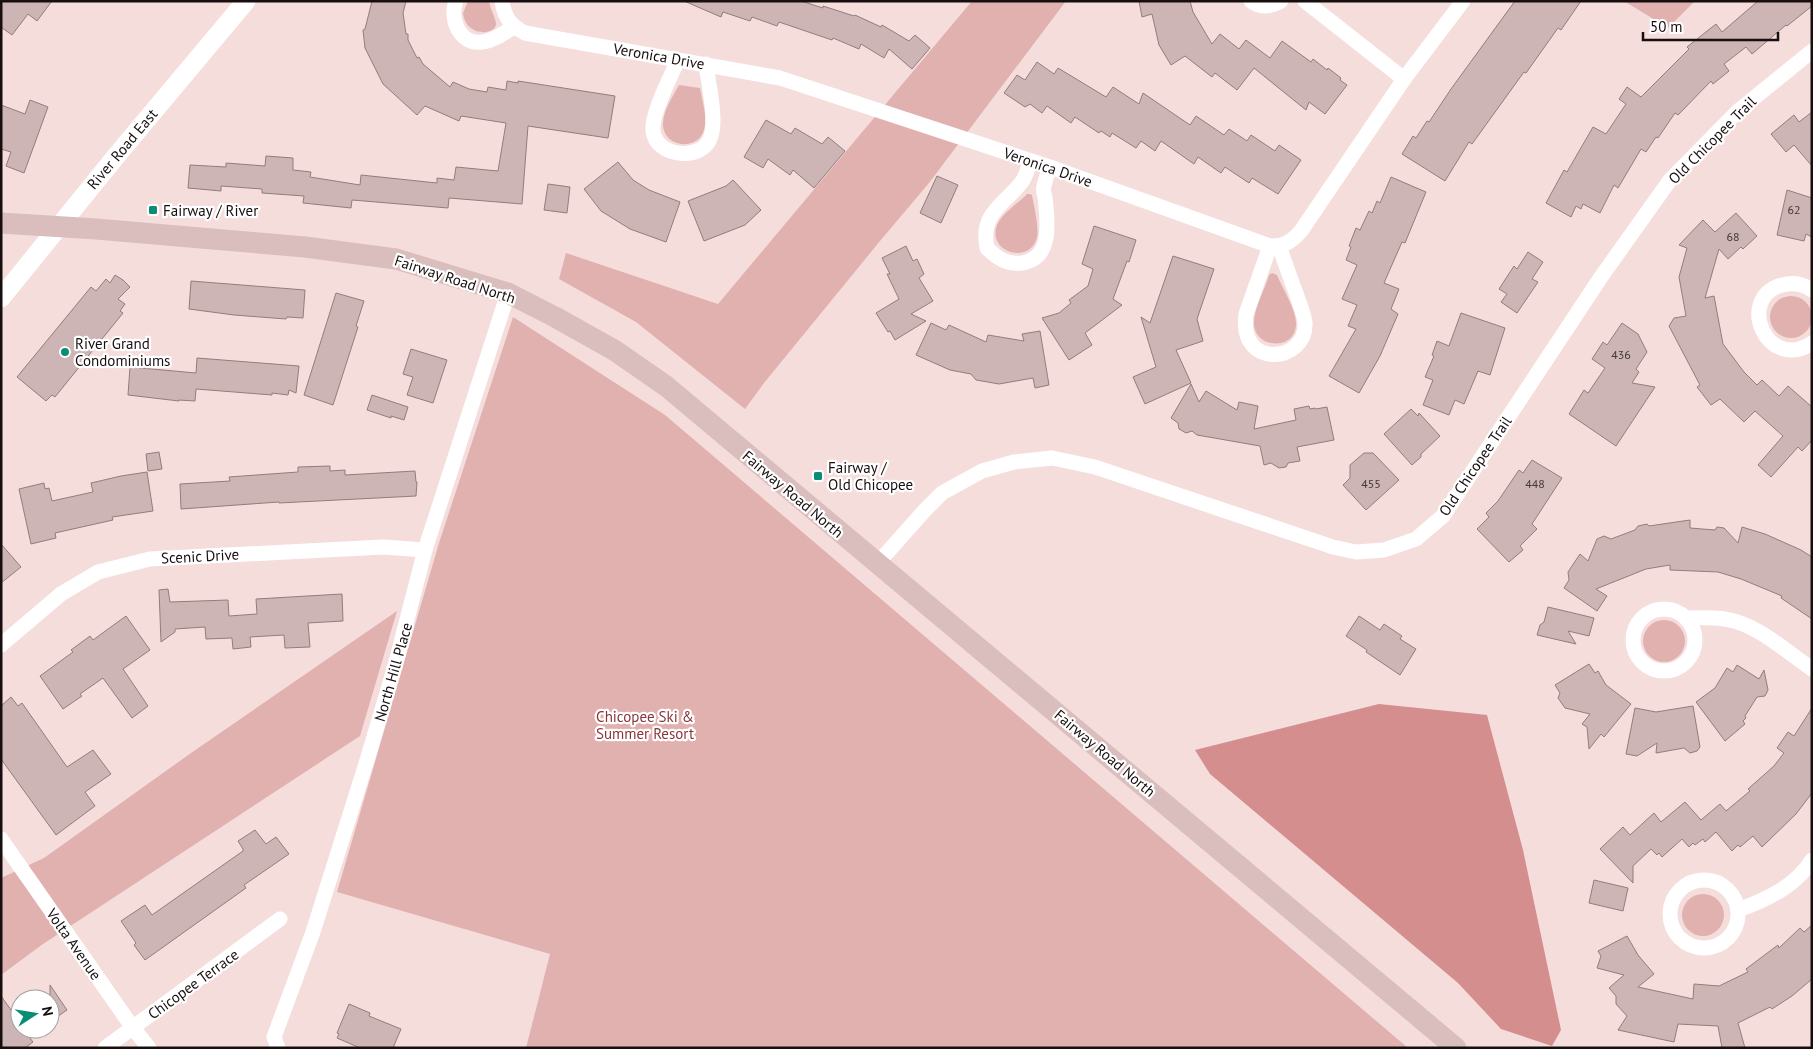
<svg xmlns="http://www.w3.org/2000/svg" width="1813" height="1049" font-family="'PT Sans',sans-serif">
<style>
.green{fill:#e1b1b0}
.forest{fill:#d48e8d}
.building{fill:#ccb5b4;stroke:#937d7c}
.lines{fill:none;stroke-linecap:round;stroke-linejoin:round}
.minor{stroke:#fff;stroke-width:15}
.tertiary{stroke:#fff;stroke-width:19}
.secondary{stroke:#dabdbd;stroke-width:21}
.poi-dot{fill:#098e75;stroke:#fff;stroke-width:2}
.labels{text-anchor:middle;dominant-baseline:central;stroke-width:4.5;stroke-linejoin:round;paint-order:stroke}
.number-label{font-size:12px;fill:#443838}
.street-label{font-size:15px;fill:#170f0f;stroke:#fff}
.poi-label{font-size:15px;fill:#170f0f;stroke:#fff;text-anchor:start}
.park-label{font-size:15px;fill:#893438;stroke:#fff}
</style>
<rect width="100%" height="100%" fill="#f5dddc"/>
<g class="green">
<path d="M468 1H489C490 8 496 19 496 24 496 35 466 38 463 13Z"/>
<path d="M972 1H1066L929 183 880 241 764 383 745 409 636 322 559 279 566 253 718 304Z"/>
<path d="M1624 1H1695L1668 28Z"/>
<path d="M679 85 700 88C702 100 708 118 704 130 697 152 663 147 663 124 663 111 673 96 679 85Z"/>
<path d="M1027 194H1030L1032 195C1034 206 1039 227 1037 237 1031 264 990 254 996 228 1000 214 1018 204 1027 194Z"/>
<path d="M1272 273 1277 275C1282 288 1297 310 1296 325 1295 351 1254 349 1254 323 1254 307 1265 290 1269 275Z"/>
<circle cx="1791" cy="317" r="21"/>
<path d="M513 317 665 415 1408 1048H526L550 954 337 892 439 543Z"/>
<path d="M397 611 360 736 43 944 1 975V878L44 858 191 753Z"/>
<circle cx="1664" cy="641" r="21"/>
<circle cx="1703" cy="915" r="21"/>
</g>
<path class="forest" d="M1379 704 1487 715 1523 850 1561 1030 1552 1046 1501 1029 1458 983 1210 774 1195 750Z"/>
<g class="building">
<path d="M1 1H52L37 21 28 14 12 35 1 27Z"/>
<path d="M372 1H406L403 13 406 34H408V40L417 58 419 57 423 64 450 87 453 82 469 89 487 92 488 87 506 90 507 81 518 83V81L615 96 608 138 528 126 522 204 449 198 448 208 352 200 351 208 303 203 304 196 262 193V189L221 186V191L188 188 190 165 226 167V163L265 166 266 156 293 158V170L311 172 310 177 360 185 361 175 437 183V178L454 180 456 167 498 171 506 123 461 116 459 121 425 106 417 115 383 84 365 48 363 30 365 29Z"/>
<path d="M684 1H801L823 8V6L854 16 855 15 881 27 882 25 909 41 915 35 930 48 912 69 889 49 884 58 861 44 859 49 833 38 832 40 779 22 777 26 752 17 750 21 723 12 721 17Z"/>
<path d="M1139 1H1190L1193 12 1212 44 1220 34 1239 49 1246 40 1270 58 1282 41 1311 62 1313 59 1327 70 1328 68 1341 78 1340 80 1347 85 1325 114 1309 102 1306 110 1254 68 1237 90 1215 73 1212 77 1185 56 1171 65 1159 45 1152 14 1142 17Z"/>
<path d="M1515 1H1581L1561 30 1558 28 1526 73 1524 72 1472 144 1469 142 1445 181 1402 154 1413 136 1416 138 1427 121 1429 122 1451 89Z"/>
<path d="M1758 1H1812V6L1787 26 1786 25 1752 54 1746 47 1724 64 1729 71 1713 84 1711 81 1678 115 1675 113 1658 138 1656 137 1646 152 1641 149 1618 188 1614 185 1600 213 1583 204 1581 209 1576 206 1571 217 1546 203 1564 170 1567 172 1593 127 1606 134 1626 104 1619 99 1627 87 1641 97 1689 49 1687 47 1716 24 1722 32Z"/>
<path d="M1037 62 1054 74 1058 68 1106 97 1113 87 1139 104 1143 93 1190 125 1196 116 1224 135 1229 129 1247 141 1251 135 1275 151 1279 145 1301 160 1278 194 1252 178 1249 183 1225 167 1221 173 1198 157 1194 164 1161 141 1155 151 1141 141 1136 148 1112 133 1110 137 1101 131 1099 133 1075 117 1071 123 1047 106 1042 113 1030 104 1025 107 1004 93 1017 75 1025 80Z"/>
<path d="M30 100 48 107 24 173 6 166 11 152 1 149V105L25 114Z"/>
<path d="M1812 112V166L1794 145 1786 152 1771 134 1794 115 1799 122Z"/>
<path d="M766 120 791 134 795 128 822 144 828 137 845 151 814 188 793 170 790 175 768 159 763 168 744 157Z"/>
<path d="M618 162 633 180 649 190 680 202 666 242 630 229 601 211 584 189Z"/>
<path d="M937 176 958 185 941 223 920 213Z"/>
<path d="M1391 177 1426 192 1405 243 1402 242 1384 283 1399 289 1391 309 1398 314 1380 356 1359 393 1329 376 1356 329 1348 326 1357 305 1342 299 1357 265 1346 260 1351 247 1349 246 1356 228 1360 230 1369 211 1372 213 1377 201 1380 203Z"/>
<path d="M733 180 761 210 745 225 704 241 688 201 726 186Z"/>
<path d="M548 184 570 187 567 213 544 210Z"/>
<path d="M1787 190 1812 198V237L1806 234 1804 241 1777 235Z"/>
<path d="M1736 213 1757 236 1743 249 1741 247 1728 259 1719 249 1705 298 1714 296 1723 344 1744 372 1757 385 1762 380 1779 396 1788 386 1812 407V440L1802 451 1798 447 1771 477 1758 465 1783 436 1755 411 1744 422 1720 399 1711 405 1697 387 1700 385 1669 326 1674 318 1686 316 1679 277 1687 248 1679 245 1703 220 1715 232Z"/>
<path d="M1094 226 1136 240 1129 262 1127 261 1113 299 1122 305 1085 333 1092 345 1069 360 1042 318 1059 313 1071 303 1069 300 1088 286 1093 269 1082 264Z"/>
<path d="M906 246 913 261 917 259 924 274 919 278 933 301 911 314 926 321 895 340 890 331 888 332 876 313 899 299 887 274H890L882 258Z"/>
<path d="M1528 252 1543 262 1532 279 1538 282 1517 313 1501 302 1507 294 1499 289 1514 266 1517 269Z"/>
<path d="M1173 256 1214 269 1197 319 1203 341 1176 350 1191 383 1145 404 1133 377 1156 367 1141 317 1150 323Z"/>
<path d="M115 275 123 280 130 287 118 299 125 304 120 311 123 313 55 397 52 395 46 401 17 377 91 287 96 291 106 279 110 283Z"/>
<path d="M191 281 305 290 303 318 287 317 286 319 234 315 189 309Z"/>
<path d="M336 293 364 301 356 326 358 327 333 405 304 395Z"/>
<path d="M1461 313 1505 328 1490 375 1478 371 1464 404 1455 400 1449 415 1423 405 1433 380 1425 377 1434 356 1432 355 1437 341 1449 346Z"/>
<path d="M931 323 946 330 949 325 986 342 988 335 1024 341 1022 334 1040 331 1049 385 1035 388 1033 378 999 384 976 380 971 374 950 370 916 355Z"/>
<path d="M1622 323 1638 334 1647 352 1636 369 1639 372 1632 383 1655 387 1616 446 1569 414 1584 390 1588 393 1605 368 1592 359 1603 342 1607 345Z"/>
<path d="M411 349 447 360 433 403 407 395 413 377 403 374Z"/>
<path d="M197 358 299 366 296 393 289 390 288 395 272 393V395L196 389 195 401 179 400V401L128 395 130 367 196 373Z"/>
<path d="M1191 384 1199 402 1206 391 1237 410 1239 402 1258 406 1254 429 1296 420 1294 409 1309 406 1310 409 1315 408 1316 409 1327 407 1334 440 1297 447 1300 461 1288 463 1286 467 1279 468 1271 463 1264 465 1260 446 1197 435 1192 431 1186 433 1179 429 1178 423 1171 418Z"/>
<path d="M372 395 408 407 404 420 391 416V418L367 410Z"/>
<path d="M1411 409 1418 416 1419 413 1440 436 1421 454V457L1412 465 1384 434Z"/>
<path d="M159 452 162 469 148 471 146 454Z"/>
<path d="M1364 453H1373L1399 480 1366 510 1343 485 1350 478V465Z"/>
<path d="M1532 460 1562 478 1532 524 1537 529 1520 546 1523 550 1509 562 1477 529 1489 517 1486 513 1498 501 1519 470 1523 473Z"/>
<path d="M330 466V471L345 470V475L415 471 416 482H417L416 496 279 503V502L181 509 180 484 230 481 229 477 298 472V467Z"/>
<path d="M147 472 153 511 112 517 113 520 55 533 56 538 31 544 19 489 44 483 45 489 49 488 52 501 93 492 91 483 121 476Z"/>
<path d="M1690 520V528L1715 530 1717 527 1724 528 1738 543 1742 527 1765 534 1801 550 1812 557V619L1781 598 1782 596 1741 579 1718 572 1670 570V565L1646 569 1596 589 1607 596 1597 611 1564 588 1569 580 1568 572 1580 554 1588 561 1597 539 1604 536 1611 539 1635 530 1638 526 1647 524 1649 526Z"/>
<path d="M1 544 21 567 1 583Z"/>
<path d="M168 589 170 602 228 600 229 616 257 614 256 599 342 594 343 621 308 623 310 647 285 648 284 635 250 637 251 647 233 649 232 638 206 639 205 627 175 629V632L161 642 159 590Z"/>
<path d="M1548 607 1594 618 1589 636 1568 631 1576 644 1537 635 1540 625 1544 622Z"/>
<path d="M126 616 150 650 123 669 148 706 132 718 103 678 80 694 82 696 63 709 40 676 73 652 71 650 90 636 93 640Z"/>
<path d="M1359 616 1380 630 1384 624 1402 636 1400 639 1416 649 1400 675 1366 652 1367 650 1346 636Z"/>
<path d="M1589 664 1595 673 1598 671 1606 685 1631 704 1604 737 1601 734 1589 749 1587 727 1582 724 1590 714 1565 708 1558 698 1560 693 1555 685Z"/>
<path d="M1737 665 1759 679 1764 670 1768 690 1765 696 1757 697 1745 716 1746 718 1743 721 1745 724 1725 741 1696 702 1715 688 1727 668 1733 672Z"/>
<path d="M11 697 18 706 22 703 67 767 93 750 111 774 85 792 95 806 56 835 1 759V706Z"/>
<path d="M1693 706 1700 747 1697 751 1690 753 1684 748 1656 753 1657 743 1637 756 1626 754 1635 708 1656 712Z"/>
<path d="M1812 708V793L1796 814 1762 847 1753 836 1740 847 1738 845 1732 851 1716 832 1705 842 1703 839 1695 845 1693 843 1689 847 1682 839 1662 857 1659 853 1657 855 1651 849 1633 866V883L1600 849 1623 827 1630 835 1654 813 1661 822 1685 802 1701 820 1720 804 1726 811 1750 791 1748 789 1774 766 1784 753 1777 748 1788 732 1794 736Z"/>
<path d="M255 830 266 844 276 837 289 854 244 885 246 888 145 960 134 945 136 943 121 921 145 905 152 915 243 851V849L238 841Z"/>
<path d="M1594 880 1628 888 1623 911 1589 903Z"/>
<path d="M1812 925V979L1792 996 1772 1009 1770 1007 1738 1023 1745 1048H1722L1718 1026 1678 1024 1674 1042 1618 1030 1627 1016 1616 1004V996L1609 988 1624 975 1597 968 1601 956 1598 951 1627 936 1638 955 1654 974 1638 987 1693 999 1694 984 1719 986 1748 972 1746 969 1778 945 1779 948 1800 928 1804 932Z"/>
<path d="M50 985 67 1010 50 1022Z"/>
<path d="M1 996 14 1014 20 1009V1029H23L33 1042 25 1048H1Z"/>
<path d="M349 1004 370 1013 369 1016 401 1029 393 1048H360L337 1038 339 1034 337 1033Z"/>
</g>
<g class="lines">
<g class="minor">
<path d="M456 1C449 19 460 45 482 42 494 41 505 32 514 27"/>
<path d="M502 1C504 17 511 26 525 33L780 78 1050 167 1270 246C1284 247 1292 241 1301 231L1404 79 1463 1"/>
<path d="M1251 1C1261 8 1271 7 1281 1"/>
<path d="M1305 1 1404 79"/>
<path d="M678 60C671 76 651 114 653 131 656 158 704 162 711 136 717 119 708 82 706 64"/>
<path d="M1030 161C1028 168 1026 177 1021 183 1003 205 980 214 987 248 997 258 1007 265 1022 263 1054 258 1047 220 1045 197 1044 194 1043 189 1044 186 1045 180 1048 173 1050 167"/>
<path d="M1270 246 1246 314C1238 370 1307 363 1305 323 1304 313 1299 303 1296 293 1290 278 1285 262 1279 246"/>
<path d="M1812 290C1803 284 1793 282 1782 285 1735 298 1767 373 1812 343"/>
<path d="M877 564 925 510 942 493 982 471 1014 462 1052 458 1095 467 1333 547 1356 552 1384 550 1416 539 1443 516 1601 277 1670 180 1738 111 1812 51"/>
<circle cx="1664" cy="640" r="31"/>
<path d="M1686 618C1699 618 1712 617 1725 619 1758 624 1785 651 1812 669"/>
<path d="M1 645 61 594 98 572 150 559 383 547 425 550"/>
<path d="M1 839 133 1028 149 1048"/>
<circle cx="1704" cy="914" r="34"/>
<path d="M1738 910C1766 900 1796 886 1812 860"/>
<path d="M105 1048 280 919"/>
<path d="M278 1048 274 1037 313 932 368 757 396 662 425 550 508 293"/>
</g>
<path class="tertiary" d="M1 298 117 155 246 1"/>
<path class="secondary" d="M1 223 96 229 305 247 396 259 508 293 555 317 614 350 666 386 1456 1048"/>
</g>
<g class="poi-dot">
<rect x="148" y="205" width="10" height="10" rx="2.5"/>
<circle cx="65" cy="352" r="5"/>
<rect x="813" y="471" width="10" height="10" rx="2.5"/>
</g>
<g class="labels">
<g class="number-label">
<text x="1794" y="209">62</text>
<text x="1733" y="236">68</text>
<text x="1621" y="354">436</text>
<text x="1371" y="483">455</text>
<text x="1535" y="483">448</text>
</g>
<g class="street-label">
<text transform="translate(659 56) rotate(10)">Veronica Drive</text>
<text transform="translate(1712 140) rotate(-45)">Old Chicopee Trail</text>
<text transform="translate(122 149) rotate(-50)">River Road East</text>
<text transform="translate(1048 167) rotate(19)">Veronica Drive</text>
<text transform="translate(455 279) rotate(18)">Fairway Road North</text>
<text transform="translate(1475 466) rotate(-56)">Old Chicopee Trail</text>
<text transform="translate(793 494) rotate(40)">Fairway Road North</text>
<text transform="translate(200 556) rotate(-3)">Scenic Drive</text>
<text transform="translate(393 672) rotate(-74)">North Hill Place</text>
<text transform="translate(1105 753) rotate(40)">Fairway Road North</text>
<text transform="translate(74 944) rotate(55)">Volta Avenue</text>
<text transform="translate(193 984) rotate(-36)">Chicopee Terrace</text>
</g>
<g class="poi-label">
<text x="163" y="210">Fairway / River</text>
<text x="75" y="343">River Grand<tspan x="75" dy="17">Condominiums</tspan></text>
<text x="828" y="467">Fairway /<tspan x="828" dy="17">Old Chicopee</tspan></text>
</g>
<g class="park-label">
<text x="645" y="716">Chicopee Ski &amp;<tspan x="645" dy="17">Summer Resort</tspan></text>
</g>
</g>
<rect width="1813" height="1049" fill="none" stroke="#170f0f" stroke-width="5"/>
<g transform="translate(35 1014) rotate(78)"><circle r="24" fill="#ffffff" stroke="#a29f9f"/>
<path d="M0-4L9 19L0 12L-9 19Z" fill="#098e75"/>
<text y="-8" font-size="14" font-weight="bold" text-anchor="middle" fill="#170f0f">N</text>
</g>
<path d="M1643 32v8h135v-8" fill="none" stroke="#170f0f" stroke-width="2.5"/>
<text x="1650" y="32" font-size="15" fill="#170f0f" stroke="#ffffff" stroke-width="4" paint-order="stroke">50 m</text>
</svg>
